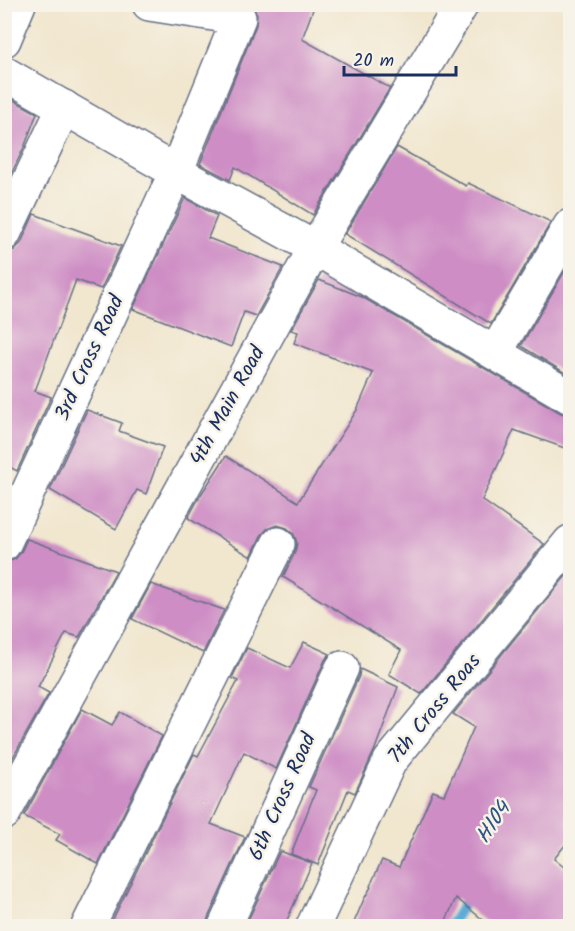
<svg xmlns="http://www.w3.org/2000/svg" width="575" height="931" font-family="Kalam,sans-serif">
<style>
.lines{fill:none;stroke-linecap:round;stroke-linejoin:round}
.stream{stroke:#5dacd7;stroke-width:10}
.building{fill:#ce8dc5}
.street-casing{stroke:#666f85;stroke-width:36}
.street{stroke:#fff;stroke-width:33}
.labels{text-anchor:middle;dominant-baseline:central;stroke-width:5;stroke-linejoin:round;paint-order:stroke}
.street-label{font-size:21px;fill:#1b2f5e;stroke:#f7f3e8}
.water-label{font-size:22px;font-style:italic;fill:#2f5482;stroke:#f7f3e8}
</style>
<rect width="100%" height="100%" fill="#f7f3e8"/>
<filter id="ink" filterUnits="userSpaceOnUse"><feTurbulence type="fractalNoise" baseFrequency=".0167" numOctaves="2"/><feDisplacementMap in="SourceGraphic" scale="12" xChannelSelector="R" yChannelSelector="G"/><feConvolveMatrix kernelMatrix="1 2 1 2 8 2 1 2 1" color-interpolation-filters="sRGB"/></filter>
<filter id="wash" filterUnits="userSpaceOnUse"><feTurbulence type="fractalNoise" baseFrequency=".008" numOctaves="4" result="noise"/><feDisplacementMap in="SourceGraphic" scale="24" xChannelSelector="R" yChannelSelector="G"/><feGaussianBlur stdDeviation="1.35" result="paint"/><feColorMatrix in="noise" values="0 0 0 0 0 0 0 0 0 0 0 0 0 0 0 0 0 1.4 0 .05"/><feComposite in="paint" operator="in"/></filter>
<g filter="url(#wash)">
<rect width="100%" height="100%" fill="#f1e6ce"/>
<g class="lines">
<path class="stream" d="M450 926 470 894"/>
</g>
<g id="blocks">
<g class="building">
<path d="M252 4H315L302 39 390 88 313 215 235 167 230 180 200 164 256 25 257 15Z"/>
<path d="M4 95 37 113 25 145 4 189Z"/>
<path d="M397 147 466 186 468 183 551 222 491 324 345 234Z"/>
<path d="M185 198 217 216 208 238 283 267 256 316 244 312 231 347 133 309Z"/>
<path d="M34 214 121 246 101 289 76 280 35 391 51 397 17 471 4 464V253L14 250 21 243Z"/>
<path d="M570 262V376L521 346Z"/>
<path d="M319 280 362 297 561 413 570 416V450L514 430 482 500 544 544 421 694 389 674 401 650 283 577 295 552 297 543 294 534 287 528 277 525 267 529 261 536 251 557 188 518 200 496 226 456 298 502 357 410 373 373 294 343 298 332 291 330Z"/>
<path d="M87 410 122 423 119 431 163 447 146 494 137 490 116 529 50 490Z"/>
<path d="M27 539 116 571 79 637 66 633 38 687 49 693 4 773V563L15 559 21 552Z"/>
<path d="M570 571V839L554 859 570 872V927H492L456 898 443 927H352L364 899 371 887 370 886 382 860 399 867 433 791 444 795 474 727 453 714Z"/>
<path d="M151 584 224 610 203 653 132 619Z"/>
<path d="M304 642 330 654 325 660 276 769 244 752 211 824 245 837 208 918 206 927H109L194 754 198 756 238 681 232 678 247 648 290 668Z"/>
<path d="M360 669 398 687 375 749 355 793 348 790 318 865 291 854 316 790 309 787 359 676Z"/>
<path d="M82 709 112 725 120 712 162 736 98 864 56 840 60 834 24 816Z"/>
<path d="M280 851 312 863 284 927H245Z"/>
</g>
</g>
</g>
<g filter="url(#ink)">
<use href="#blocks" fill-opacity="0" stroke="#666f85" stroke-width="1.5"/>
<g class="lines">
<g class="street-casing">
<g id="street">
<path d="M4 40 19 4"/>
<path d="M4 73 176 172 315 248 570 397"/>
<path d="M4 234 64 107"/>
<path d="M495 353 570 226"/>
<path d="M4 544 176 172 239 18 149 4"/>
<path d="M4 813 315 248 462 4"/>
<path d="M88 926 278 544"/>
<path d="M225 926 342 668"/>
<path d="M313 926 390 761 570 542"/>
</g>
</g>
<use href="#street" class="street"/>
</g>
</g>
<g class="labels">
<g class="street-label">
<text transform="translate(90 358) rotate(-65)">3rd Cross Road</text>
<text transform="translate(228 406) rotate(-61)">4th Main Road</text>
<text transform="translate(435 709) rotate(-51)">7th Cross Roas</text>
<text transform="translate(283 797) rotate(-66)">6th Cross Road</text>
</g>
<g class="water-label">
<text transform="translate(494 823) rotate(-57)">H104</text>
</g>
</g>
<rect width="575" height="931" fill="none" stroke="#f7f3e8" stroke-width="24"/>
<path d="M344 66v9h112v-9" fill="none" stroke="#1b2f5e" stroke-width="3"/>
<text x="353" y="66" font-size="18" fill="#1b2f5e" stroke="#f7f3e8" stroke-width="4.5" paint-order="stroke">20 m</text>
</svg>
